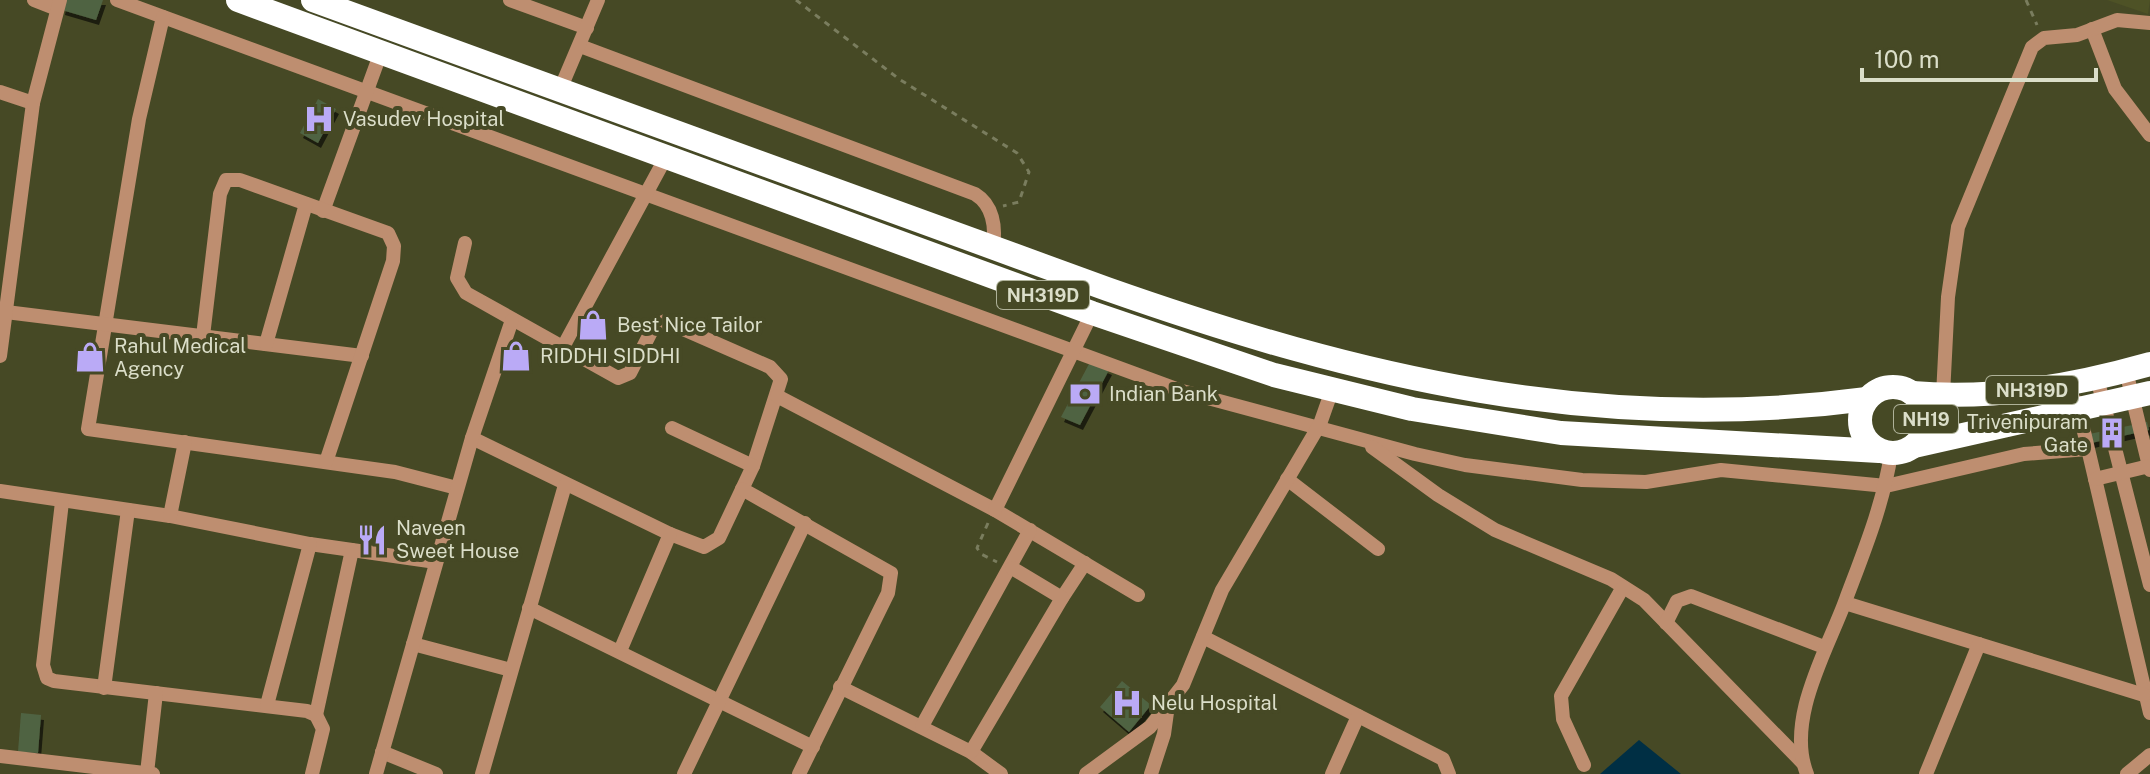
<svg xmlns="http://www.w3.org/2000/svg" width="2150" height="774" font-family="'Public Sans',sans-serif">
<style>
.built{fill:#4e5226}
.water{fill:#002f44}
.building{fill:#506343;filter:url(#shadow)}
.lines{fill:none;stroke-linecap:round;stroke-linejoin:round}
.path{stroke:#7a7d5e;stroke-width:3;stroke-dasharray:6 6;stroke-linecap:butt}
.minor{stroke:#be8e70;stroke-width:14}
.highway{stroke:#fff;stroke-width:24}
.labels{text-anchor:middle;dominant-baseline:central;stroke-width:8;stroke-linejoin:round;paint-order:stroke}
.shield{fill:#464925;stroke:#aeb198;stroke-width:2}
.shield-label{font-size:18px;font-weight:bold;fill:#dbdec9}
.poi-label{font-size:20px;fill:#dbdec9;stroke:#464925;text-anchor:start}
</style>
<defs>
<filter id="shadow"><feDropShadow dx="3" dy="5" stdDeviation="0" flood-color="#0009"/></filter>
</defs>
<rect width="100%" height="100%" fill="#464925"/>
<path class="built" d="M2107 0H2150L2148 14Z"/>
<path class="water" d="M1639 740 1681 774H1600Z"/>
<g class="building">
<path d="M64 0H103L96 20 62 10Z"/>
<path d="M318 99 336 109 318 143 300 133Z"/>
<path d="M1090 362 1109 370 1080 425 1061 417Z"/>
<path d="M2147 422 2149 430 2078 446 2075 437Z"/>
<path d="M1122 681 1151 705 1129 732 1100 707Z"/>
<path d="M21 713 41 715 38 753 18 752Z"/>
</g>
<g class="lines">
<g class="path">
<path d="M796 0 899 79 1017 153 1029 172 1019 202 1003 206"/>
<path d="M2026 0 2037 25"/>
<path d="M988 523 977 548 981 554 997 562"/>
</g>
<g class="minor">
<path d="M34 0 57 9"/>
<path d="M117 0 1182 391 1415 454 1465 465 1582 480 1646 482 1721 470 1886 486 2024 454 2087 449"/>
<path d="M510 0 587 28"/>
<path d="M163 17 139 119 88 429 395 472 457 488"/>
<path d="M2092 29 2115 89 2150 135"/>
<path d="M580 46 975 194C993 205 996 227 993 246"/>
<path d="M0 92 33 103"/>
<path d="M559 92 598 0"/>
<path d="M323 211 381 52"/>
<path d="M465 243 457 278 466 293 618 378 630 373 654 326 665 321 770 367 781 379 753 466 719 538 704 547 670 534 472 438"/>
<path d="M6 312 362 356"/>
<path d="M203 336 220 194 226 180H240L388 233 394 246 393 261 326 462"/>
<path d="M266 344 306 204"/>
<path d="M563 347 666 157"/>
<path d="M0 356 33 103 60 0"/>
<path d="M2126 371 2150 470"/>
<path d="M2097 378 2150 585"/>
<path d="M1943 395 1948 297 1958 227 2032 47 2044 38 2077 35 2117 20 2150 23"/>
<path d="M777 396 995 510 1138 595"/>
<path d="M2077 402 2150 713"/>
<path d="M672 428 753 466"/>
<path d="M1372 447 1438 495 1495 530 1611 579 1644 600 1802 762"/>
<path d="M1287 479 1378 549"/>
<path d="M2095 479 2149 466"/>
<path d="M742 489 891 573 888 593 799 774"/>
<path d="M0 491 170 516 310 544 436 562"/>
<path d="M62 502 43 665 47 678 54 681 307 711 316 715 323 729 312 774"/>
<path d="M995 510 1092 313"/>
<path d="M170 516 185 442"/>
<path d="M1062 598 1085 563"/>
<path d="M1845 603 2144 695"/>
<path d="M529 608 813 747"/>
<path d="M1666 623 1677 601 1691 596 1824 647"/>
<path d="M1203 637 1443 759 1449 774"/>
<path d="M413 644 511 670"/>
<path d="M620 651 670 534"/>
<path d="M840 687 971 752 1001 774"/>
<path d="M104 688 128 510"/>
<path d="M267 705 310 544"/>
<path d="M316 715 352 550"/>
<path d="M922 726 1030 530"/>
<path d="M382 752 436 774"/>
<path d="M971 752 1062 598 1012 568"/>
<path d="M0 756 153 774"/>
<path d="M1584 765 1563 719 1561 696 1623 587"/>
<path d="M147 773 156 693"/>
<path d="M376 774 472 438 512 320"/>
<path d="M482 774 565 485"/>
<path d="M684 774 805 523"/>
<path d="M1086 774 1150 727 1183 685 1222 590 1320 424 1332 390"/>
<path d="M1151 774 1164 734 1168 705"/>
<path d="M1332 774 1358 716"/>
<path d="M1807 774C1785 719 1828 649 1846 599 1864 551 1883 505 1891 454"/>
<path d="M1926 774 1979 644"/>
<path d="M2127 774 2150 755"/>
</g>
<g class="highway">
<path d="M238 0 1092 313 1274 375 1412 409 1561 433 1879 451"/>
<path d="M313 0 1107 289C1360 378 1597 435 1867 399"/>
<circle cx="1893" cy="420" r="33"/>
<path d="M1912 393C1993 400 2072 386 2150 364"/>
<path d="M1914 446 2150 393"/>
</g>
</g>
<defs>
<g id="hospital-bare" transform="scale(2.4)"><path d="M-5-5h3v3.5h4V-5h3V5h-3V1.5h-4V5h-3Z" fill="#baaaf6" stroke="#464925" stroke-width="2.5" paint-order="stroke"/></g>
<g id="shop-bare" transform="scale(2.4)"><path d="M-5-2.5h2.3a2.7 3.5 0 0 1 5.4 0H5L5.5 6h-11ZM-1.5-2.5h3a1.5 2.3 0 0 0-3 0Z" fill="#baaaf6" stroke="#464925" stroke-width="2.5" paint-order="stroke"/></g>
<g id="bank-bare" transform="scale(2.4)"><path d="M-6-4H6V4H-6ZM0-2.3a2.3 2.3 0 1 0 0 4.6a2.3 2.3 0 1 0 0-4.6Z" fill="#baaaf6" stroke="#464925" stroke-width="2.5" paint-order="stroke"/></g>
<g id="building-bare" transform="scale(2.4)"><path d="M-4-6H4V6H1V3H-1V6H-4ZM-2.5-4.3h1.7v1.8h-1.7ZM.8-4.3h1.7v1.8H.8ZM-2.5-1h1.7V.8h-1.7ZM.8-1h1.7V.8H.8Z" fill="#baaaf6" stroke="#464925" stroke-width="2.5" paint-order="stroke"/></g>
<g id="restaurant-bare" transform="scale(2.4)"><path d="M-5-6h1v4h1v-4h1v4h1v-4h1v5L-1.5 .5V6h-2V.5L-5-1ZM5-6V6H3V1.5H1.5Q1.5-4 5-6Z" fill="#baaaf6" stroke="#464925" stroke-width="2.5" paint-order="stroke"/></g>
</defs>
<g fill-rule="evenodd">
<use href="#hospital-bare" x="319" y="119"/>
<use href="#shop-bare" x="593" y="325"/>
<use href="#shop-bare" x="516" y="356"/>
<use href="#shop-bare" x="90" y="357"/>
<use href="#bank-bare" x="1085" y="394"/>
<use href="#building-bare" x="2112" y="433"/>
<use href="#restaurant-bare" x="372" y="540"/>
<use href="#hospital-bare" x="1127" y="703"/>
</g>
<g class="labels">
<g class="shield">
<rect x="997" y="281" width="92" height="28" rx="6"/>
<rect x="1986" y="376" width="92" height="28" rx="6"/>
<rect x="1894" y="405" width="64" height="28" rx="6"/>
</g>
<g class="shield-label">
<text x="1043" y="295">NH319D</text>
<text x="2032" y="390">NH319D</text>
<text x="1926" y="419">NH19</text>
</g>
<g class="poi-label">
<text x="343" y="119">Vasudev Hospital</text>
<text x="617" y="325">Best Nice Tailor</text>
<text x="114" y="346">Rahul Medical<tspan x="114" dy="23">Agency</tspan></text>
<text x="540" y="356">RIDDHI SIDDHI</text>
<text x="1109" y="394">Indian Bank</text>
<text x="2088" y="422" text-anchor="end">Trivenipuram<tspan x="2088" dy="23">Gate</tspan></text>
<text x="396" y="528">Naveen<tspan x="396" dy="23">Sweet House</tspan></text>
<text x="1151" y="703">Nelu Hospital</text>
</g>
</g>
<path d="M1862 68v12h234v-12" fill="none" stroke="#dbdec9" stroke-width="4"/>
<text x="1874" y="68" font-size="24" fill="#dbdec9" stroke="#464925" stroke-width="6" paint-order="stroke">100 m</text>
</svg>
